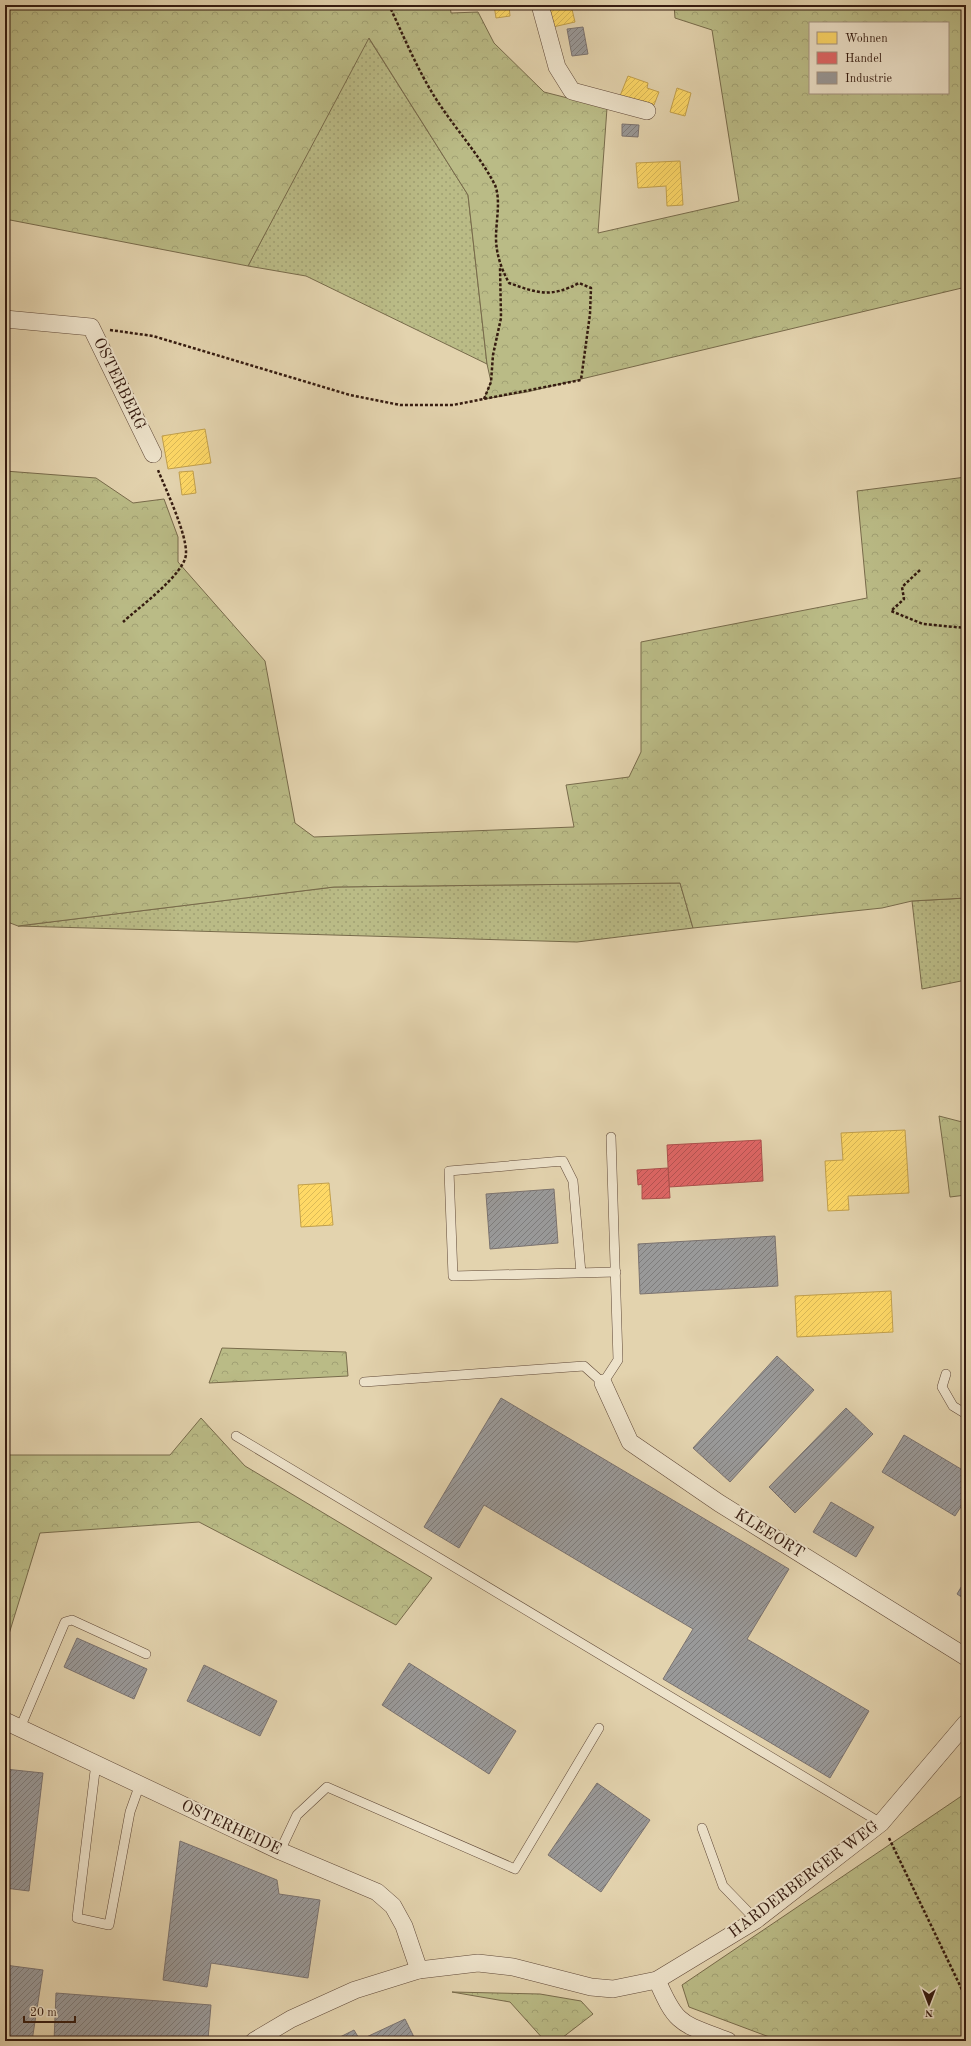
<svg xmlns="http://www.w3.org/2000/svg" width="971" height="2046" font-family="'Old Standard TT',serif">
<style>
.grass{fill:url(#grass-dots);stroke:#786b4b}
.forest{fill:url(#forest-crowns);stroke:#786b4b;fill-rule:evenodd}
.homes{fill:url(#homes-hatch);stroke:#c2a04c}
.shops{fill:url(#shops-hatch);stroke:#ad504c}
.industry{fill:url(#industry-hatch);stroke:#7b7370}
.lines{fill:none;stroke-linecap:round;stroke-linejoin:round}
.service-casing{stroke:#604938;stroke-width:10}
.minor-casing{stroke:#604938;stroke-width:18}
.path{stroke:#351b10;stroke-width:2.5;stroke-dasharray:3 2;stroke-linecap:butt}
.service{stroke:#ede2ca;stroke-width:9}
.minor{stroke:#ede2ca;stroke-width:17}
.labels{text-anchor:middle;dominant-baseline:central;stroke-width:4;stroke-linejoin:round;paint-order:stroke}
.street-label{font-size:16px;fill:#351b10;stroke:#ede2ca}
</style>
<defs>
<pattern id="grass-dots" width="8" height="8" patternUnits="userSpaceOnUse"><rect width="8" height="8" fill="#babb86"/><path d="M2 2h.1M6 6h.1" fill="none" stroke="#a0a073" stroke-width="1.8" stroke-linecap="round"/></pattern>
<pattern id="forest-crowns" width="20" height="18" patternUnits="userSpaceOnUse"><rect width="20" height="18" fill="#babb86"/><path d="M2 6a3 3 0 1 1 6 0M12 15a3 3 0 1 1 6 0" fill="none" stroke="#a0a073"/></pattern>
<pattern id="homes-hatch" width="6" height="6" patternUnits="userSpaceOnUse"><rect width="6" height="6" fill="#ffd966"/><path d="M-1 1l2-2M0 6l6-6M5 7l2-2" fill="none" stroke="#dbba57"/></pattern>
<pattern id="shops-hatch" width="6" height="6" patternUnits="userSpaceOnUse"><rect width="6" height="6" fill="#e06666"/><path d="M-1 1l2-2M0 6l6-6M5 7l2-2" fill="none" stroke="#b65353"/></pattern>
<pattern id="industry-hatch" width="6" height="6" patternUnits="userSpaceOnUse"><rect width="6" height="6" fill="#999"/><path d="M-1 1l2-2M0 6l6-6M5 7l2-2" fill="none" stroke="#7e7c7b"/></pattern>
</defs>
<rect width="100%" height="100%" fill="#e3d3ae"/>
<filter id="stains"><feTurbulence type="fractalNoise" baseFrequency=".005" numOctaves="4"/><feColorMatrix values="0 0 0 0 .2 0 0 0 0 .09 0 0 0 0 .02 0 0 0 .5 -.17"/></filter>
<radialGradient id="worn" r=".72"><stop offset=".6" stop-color="#630" stop-opacity="0"/><stop offset="1" stop-color="#630" stop-opacity=".3"/></radialGradient>
<g class="grass">
<path d="M368 37 468 195 487 364 306 276 248 266Z"/>
<path d="M680 883 693 928 577 942 18 926 334 887Z"/>
<path d="M966 898V980L922 989 912 901Z"/>
</g>
<g class="forest">
<path d="M5 5H450L451 13 478 12 494 43 544 92 607 108 598 233 739 201 712 30 675 18 674 5H966V287L527 392 484 399 491 382 487 364 468 195 369 38 248 266 5 219ZM810 23H948V93H810Z"/>
<path d="M5 471 96 478 133 503 164 499 178 537V562L265 661 295 823 314 837 574 827 566 785 629 777 641 752V642L867 598 857 491 966 477V898L912 901 882 908 693 928 680 883 334 887 18 926 5 921Z"/>
<path d="M939 1116 966 1123V1195L950 1197Z"/>
<path d="M222 1348 346 1352 348 1376 209 1383Z"/>
<path d="M201 1418 245 1466 432 1578 396 1625 199 1522 40 1533 5 1647V1455H170Z"/>
<path d="M963 1795 966 1803V2041H780L689 2007 682 1985Z"/>
<path d="M452 1992 540 1994 581 2001 593 2014 558 2041H545L510 2002Z"/>
</g>
<g class="homes">
<path d="M494 5H509L510 16 496 18Z"/>
<path d="M547 5H571L575 22 553 27Z"/>
<path d="M628 76 648 83 647 88 659 92 654 105 643 101 642 104 620 96Z"/>
<path d="M677 88 691 93 685 116 670 112Z"/>
<path d="M680 161 683 205 667 206 666 186 638 188 636 163Z"/>
<path d="M205 429 211 463 168 469 162 436Z"/>
<path d="M193 471 196 493 182 495 179 472Z"/>
<path d="M905 1130 909 1193 848 1196 849 1210 828 1211 825 1161 843 1160 841 1133Z"/>
<path d="M329 1183 333 1225 301 1227 298 1185Z"/>
<path d="M891 1291 893 1332 797 1337 795 1296Z"/>
</g>
<g class="shops">
<path d="M761 1140 763 1181 669 1187 667 1145Z"/>
<path d="M668 1168 670 1198 642 1199V1184L638 1185 637 1170Z"/>
</g>
<g class="industry">
<path d="M583 27 588 54 572 56 567 29Z"/>
<path d="M622 124 639 125 638 137 622 136Z"/>
<path d="M554 1189 558 1243 490 1249 486 1194Z"/>
<path d="M775 1236 778 1286 640 1294 638 1244Z"/>
<path d="M777 1356 814 1390 730 1482 693 1448Z"/>
<path d="M501 1398 789 1569 747 1639 869 1711 830 1778 663 1679 693 1629 484 1505 459 1548 424 1527Z"/>
<path d="M846 1408 873 1434 795 1513 769 1487Z"/>
<path d="M904 1435 966 1472V1499L955 1516 882 1472Z"/>
<path d="M831 1502 874 1527 856 1557 813 1532Z"/>
<path d="M966 1579V1600L957 1594Z"/>
<path d="M77 1638 147 1669 134 1699 64 1667Z"/>
<path d="M409 1663 516 1731 489 1774 382 1705Z"/>
<path d="M204 1665 277 1701 260 1736 187 1701Z"/>
<path d="M5 1769 43 1773 29 1891 5 1888Z"/>
<path d="M597 1783 650 1820 601 1892 548 1855Z"/>
<path d="M180 1841 277 1880 279 1894 320 1900 308 1978 211 1963 207 1987 163 1980Z"/>
<path d="M5 1965 43 1970 32 2041H5Z"/>
<path d="M56 1993 211 2005 208 2039 171 2036V2041H127V2038L123 2041H54Z"/>
<path d="M405 2019 416 2041H332L354 2030 360 2040Z"/>
</g>
<g class="lines">
<g class="service-casing">
<g id="service">
<path d="M581 1273 573 1181 563 1161 449 1171 453 1276 616 1272"/>
<path d="M946 1374 942 1387 953 1406 966 1414"/>
<path d="M364 1382 584 1366 603 1383 618 1360 611 1137"/>
<path d="M236 1436 881 1823"/>
<path d="M20 1728 65 1622 72 1620 146 1654"/>
<path d="M96 1763 77 1918 109 1925 130 1812 140 1784"/>
<path d="M702 1828 723 1886 756 1920"/>
<path d="M280 1851 297 1815 327 1787 515 1869 599 1728"/>
</g>
</g>
<g class="minor-casing">
<g id="minor">
<path d="M540 5 557 67 572 91 647 111"/>
<path d="M5 319 91 327 153 454"/>
<path d="M603 1383 630 1442 719 1503 966 1657"/>
<path d="M5 1721 280 1851 377 1892 393 1906 404 1926 419 1970"/>
<path d="M657 1980C677 2027 682 2023 728 2041"/>
<path d="M254 2041 291 2019 355 1990 419 1970 478 1963 513 1967 591 1987 613 1989 657 1980 756 1920 881 1823 966 1723"/>
</g>
</g>
<g class="path">
<path d="M110 330 153 336 350 395 400 405H453L581 380 590 314 591 288 579 283C551 298 537 293 509 283 501 268 496 254 496 237 496 221 501 200 495 185 480 156 458 132 440 105 419 74 405 39 389 5"/>
<path d="M484 399 491 382 493 355 501 318 500 266"/>
<path d="M920 570 902 587 904 599 891 611 923 624 966 628"/>
<path d="M123 622C138 608 185 574 186 554 187 534 166 490 158 470"/>
<path d="M889 1838 966 1998"/>
</g>
<use href="#service" class="service"/>
<use href="#minor" class="minor"/>
</g>
<g class="labels">
<g class="street-label">
<text transform="translate(119 384) rotate(64)">OSTERBERG</text>
<text transform="translate(769 1534) rotate(32)">KLEEORT</text>
<text transform="translate(231 1828) rotate(25)">OSTERHEIDE</text>
<text transform="translate(804 1880) rotate(-37)">HARDERBERGER WEG</text>
</g>
</g>
<rect width="971" height="2046" fill="none" stroke="#e3d3ae" stroke-width="20"/>
<rect x="6" y="6" width="959" height="2034" fill="none" stroke="#351b10" stroke-width="2"/>
<rect x="10" y="10" width="951" height="2026" fill="none" stroke="#351b10"/>
<rect x="809" y="22" width="140" height="72" fill="#ede2ca" stroke="#a39280"/>
<rect x="817" y="32" width="20" height="12" fill="#ffd966" stroke="#a39280"/>
<text x="845" y="42" font-size="12" fill="#351b10">Wohnen</text>
<rect x="817" y="52" width="20" height="12" fill="#e06666" stroke="#a39280"/>
<text x="845" y="62" font-size="12" fill="#351b10">Handel</text>
<rect x="817" y="72" width="20" height="12" fill="#999999" stroke="#a39280"/>
<text x="845" y="82" font-size="12" fill="#351b10">Industrie</text>
<g transform="translate(929 2004) rotate(180)" stroke="#ede2ca" stroke-width="3" paint-order="stroke">
<path d="M0-3L7 15L0 10L-7 15Z" fill="#351b10"/>
<text y="-6" font-size="11" font-weight="bold" text-anchor="middle" fill="#351b10">N</text>
</g>
<path d="M24 2016v6h51v-6" fill="none" stroke="#351b10" stroke-width="2"/>
<text x="30" y="2016" font-size="12" fill="#351b10" stroke="#ede2ca" stroke-width="3" paint-order="stroke">20 m</text>
<rect width="100%" height="100%" filter="url(#stains)"/>
<rect width="100%" height="100%" fill="url(#worn)"/>
</svg>
